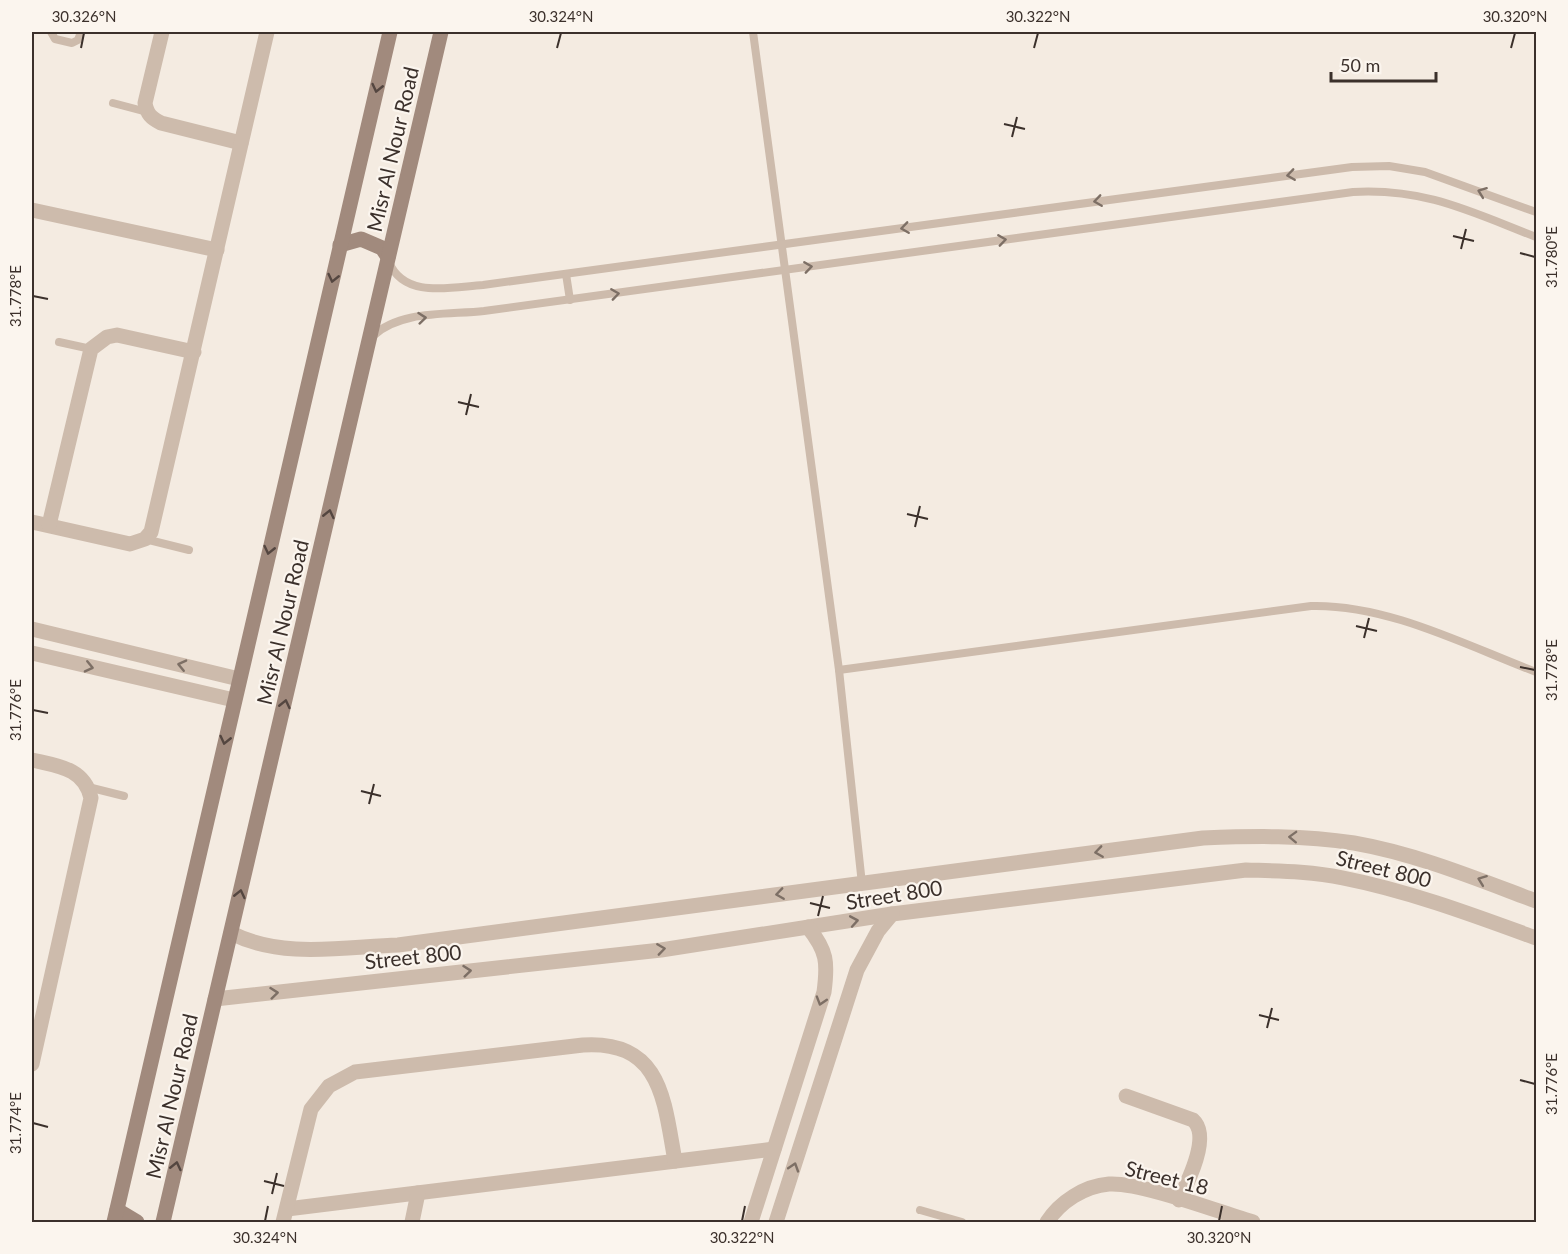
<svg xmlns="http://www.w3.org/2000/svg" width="1568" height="1254" font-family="Lato,sans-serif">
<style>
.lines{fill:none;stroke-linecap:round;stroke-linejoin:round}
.lane{stroke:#cdbbac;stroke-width:8}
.street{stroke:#cdbbac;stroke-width:15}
.secondary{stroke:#a18a7d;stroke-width:15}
.oneway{stroke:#544640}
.oneway2{stroke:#7d6f65}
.ticks{fill:none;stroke:#3b302b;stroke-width:2}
.labels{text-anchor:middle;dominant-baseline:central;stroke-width:4.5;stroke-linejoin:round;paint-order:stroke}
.street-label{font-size:21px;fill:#3b302b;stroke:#fbf5ee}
.neatline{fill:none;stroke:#3b302b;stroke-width:2}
.ticks-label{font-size:15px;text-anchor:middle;fill:#3b302b}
</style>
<rect width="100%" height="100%" fill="#f4ebe1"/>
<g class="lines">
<g class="lane">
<path d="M51 32 55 39 72 43 78 40 81 32"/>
<path d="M753 32 839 670 862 884"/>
<path d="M113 103 147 112"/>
<path d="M389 262C404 299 451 287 483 285L1352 167 1389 166 1425 172 1536 212"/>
<path d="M566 274 570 300"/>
<path d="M373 336C400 310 449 315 484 311L1353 192C1426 188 1471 212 1536 237"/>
<path d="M59 342 91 349"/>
<path d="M145 539 189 550"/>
<path d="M839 670 1311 606C1387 604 1465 645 1536 672"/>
<path d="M88 787 124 796"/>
<path d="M920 1210 962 1222"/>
</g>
<g class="street">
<path d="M162 32 145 103C147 114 151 118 161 123L241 143"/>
<path d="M32 210 217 250"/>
<path d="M32 522 130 544 145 539 151 532 267 32"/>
<path d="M49 525 91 349 107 337 117 335 194 352"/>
<path d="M32 629 239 679"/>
<path d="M32 653 234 700"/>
<path d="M32 760C58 766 84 768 91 798L32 1064"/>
<path d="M231 933C282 959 343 947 398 945L1203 838C1254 836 1303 835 1354 843 1417 854 1477 879 1536 901"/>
<path d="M215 999 661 950 892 914 1246 870C1278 871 1311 871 1343 878 1409 891 1473 915 1536 938"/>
<path d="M1126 1096 1193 1120C1211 1136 1188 1182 1179 1200"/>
<path d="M287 1209 774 1149"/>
<path d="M283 1222 311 1109 329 1086 355 1072 583 1045C662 1040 664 1101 675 1161"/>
<path d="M412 1222 418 1193"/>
<path d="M751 1222 824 992C828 962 827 951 808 927"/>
<path d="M776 1222 857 970 878 931 892 914"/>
<path d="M1047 1222C1060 1202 1084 1186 1109 1184 1141 1182 1219 1212 1253 1222"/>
</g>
<g class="secondary">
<path d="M340 245 361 239 382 248 388 257"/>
<path d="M117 1210 137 1222"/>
<path d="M114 1222 390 32"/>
<path d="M163 1222 441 32"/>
</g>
</g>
<defs><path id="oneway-chevron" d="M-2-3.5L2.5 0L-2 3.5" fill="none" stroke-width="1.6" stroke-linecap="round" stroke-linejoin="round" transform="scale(1.5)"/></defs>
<g class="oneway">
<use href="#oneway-chevron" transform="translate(377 88) rotate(103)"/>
<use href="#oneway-chevron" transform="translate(333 278) rotate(103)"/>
<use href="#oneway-chevron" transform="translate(329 514) rotate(-77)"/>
<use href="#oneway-chevron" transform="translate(269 550) rotate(103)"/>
<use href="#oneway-chevron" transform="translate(285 704) rotate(-77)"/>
<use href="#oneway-chevron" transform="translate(225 740) rotate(103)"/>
<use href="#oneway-chevron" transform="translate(240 894) rotate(-77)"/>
<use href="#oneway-chevron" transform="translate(176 1166) rotate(-77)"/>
</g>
<g class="oneway2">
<use href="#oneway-chevron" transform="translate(1291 175) rotate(172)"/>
<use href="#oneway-chevron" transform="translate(1482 192) rotate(-159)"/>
<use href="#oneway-chevron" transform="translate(1098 201) rotate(172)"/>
<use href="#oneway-chevron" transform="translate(905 228) rotate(172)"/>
<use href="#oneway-chevron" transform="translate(1002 240) rotate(-8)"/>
<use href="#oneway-chevron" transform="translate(808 267) rotate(-8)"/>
<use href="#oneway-chevron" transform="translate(615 294) rotate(-8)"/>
<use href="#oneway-chevron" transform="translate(422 318) rotate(-6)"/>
<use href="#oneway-chevron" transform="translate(182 665) rotate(-167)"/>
<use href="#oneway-chevron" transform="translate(89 667) rotate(13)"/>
<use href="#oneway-chevron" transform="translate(1293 837) rotate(-178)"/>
<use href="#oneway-chevron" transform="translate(1099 852) rotate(172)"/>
<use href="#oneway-chevron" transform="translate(1482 880) rotate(-159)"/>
<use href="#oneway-chevron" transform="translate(780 894) rotate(172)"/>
<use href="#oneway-chevron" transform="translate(854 921) rotate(-10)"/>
<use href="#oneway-chevron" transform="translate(661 949) rotate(-8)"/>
<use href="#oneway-chevron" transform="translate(467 971) rotate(-6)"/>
<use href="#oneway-chevron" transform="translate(274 993) rotate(-6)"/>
<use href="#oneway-chevron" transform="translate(821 1001) rotate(107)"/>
<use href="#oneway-chevron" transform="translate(794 1167) rotate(-72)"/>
</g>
<path class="ticks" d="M81 48 84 33M557 48 561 33M1034 48 1038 33M1511 48 1515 33M1004 124 1025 129M1012 137 1017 117M1453 236 1474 241M1461 249 1466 229M1520 253 1535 257M33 296 48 299M458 402 479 407M466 415 471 394M907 514 928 519M915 527 920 506M1356 626 1377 631M1364 638 1369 618M1520 667 1535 670M33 710 48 713M361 791 381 796M369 804 374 784M810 903 830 908M818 916 823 896M1259 1015 1279 1020M1267 1028 1272 1008M1520 1080 1535 1084M33 1123 48 1127M264 1181 284 1186M272 1194 277 1173M265 1221 268 1206M742 1221 745 1206M1219 1221 1222 1206"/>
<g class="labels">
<g class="street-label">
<text transform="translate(392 149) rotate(-77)">Misr Al Nour Road</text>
<text transform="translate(282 622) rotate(-77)">Misr Al Nour Road</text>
<text transform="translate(1384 868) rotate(14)">Street 800</text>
<text transform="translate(894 894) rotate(-9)">Street 800</text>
<text transform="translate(413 956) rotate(-6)">Street 800</text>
<text transform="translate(171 1096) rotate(-77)">Misr Al Nour Road</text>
<text transform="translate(1167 1177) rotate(14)">Street 18</text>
</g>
</g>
<rect width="1568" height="1254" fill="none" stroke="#fbf5ee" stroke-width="66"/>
<path d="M1331 72v9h105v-9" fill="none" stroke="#3b302b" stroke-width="3"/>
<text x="1340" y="72" font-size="18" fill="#3b302b" stroke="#fbf5ee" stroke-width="4.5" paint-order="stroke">50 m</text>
<rect x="33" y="33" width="1502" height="1188" class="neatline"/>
<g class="ticks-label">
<text x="84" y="22">30.326°N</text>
<text x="561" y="22">30.324°N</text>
<text x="1038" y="22">30.322°N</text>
<text x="1515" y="22">30.320°N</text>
<text transform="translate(1552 257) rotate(-90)" y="5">31.780°E</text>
<text transform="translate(16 296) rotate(-90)" y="5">31.778°E</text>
<text transform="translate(1552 670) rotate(-90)" y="5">31.778°E</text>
<text transform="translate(16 710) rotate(-90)" y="5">31.776°E</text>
<text transform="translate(1552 1084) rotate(-90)" y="5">31.776°E</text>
<text transform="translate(16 1123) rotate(-90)" y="5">31.774°E</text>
<text x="265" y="1243">30.324°N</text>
<text x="742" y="1243">30.322°N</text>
<text x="1219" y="1243">30.320°N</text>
</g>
</svg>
